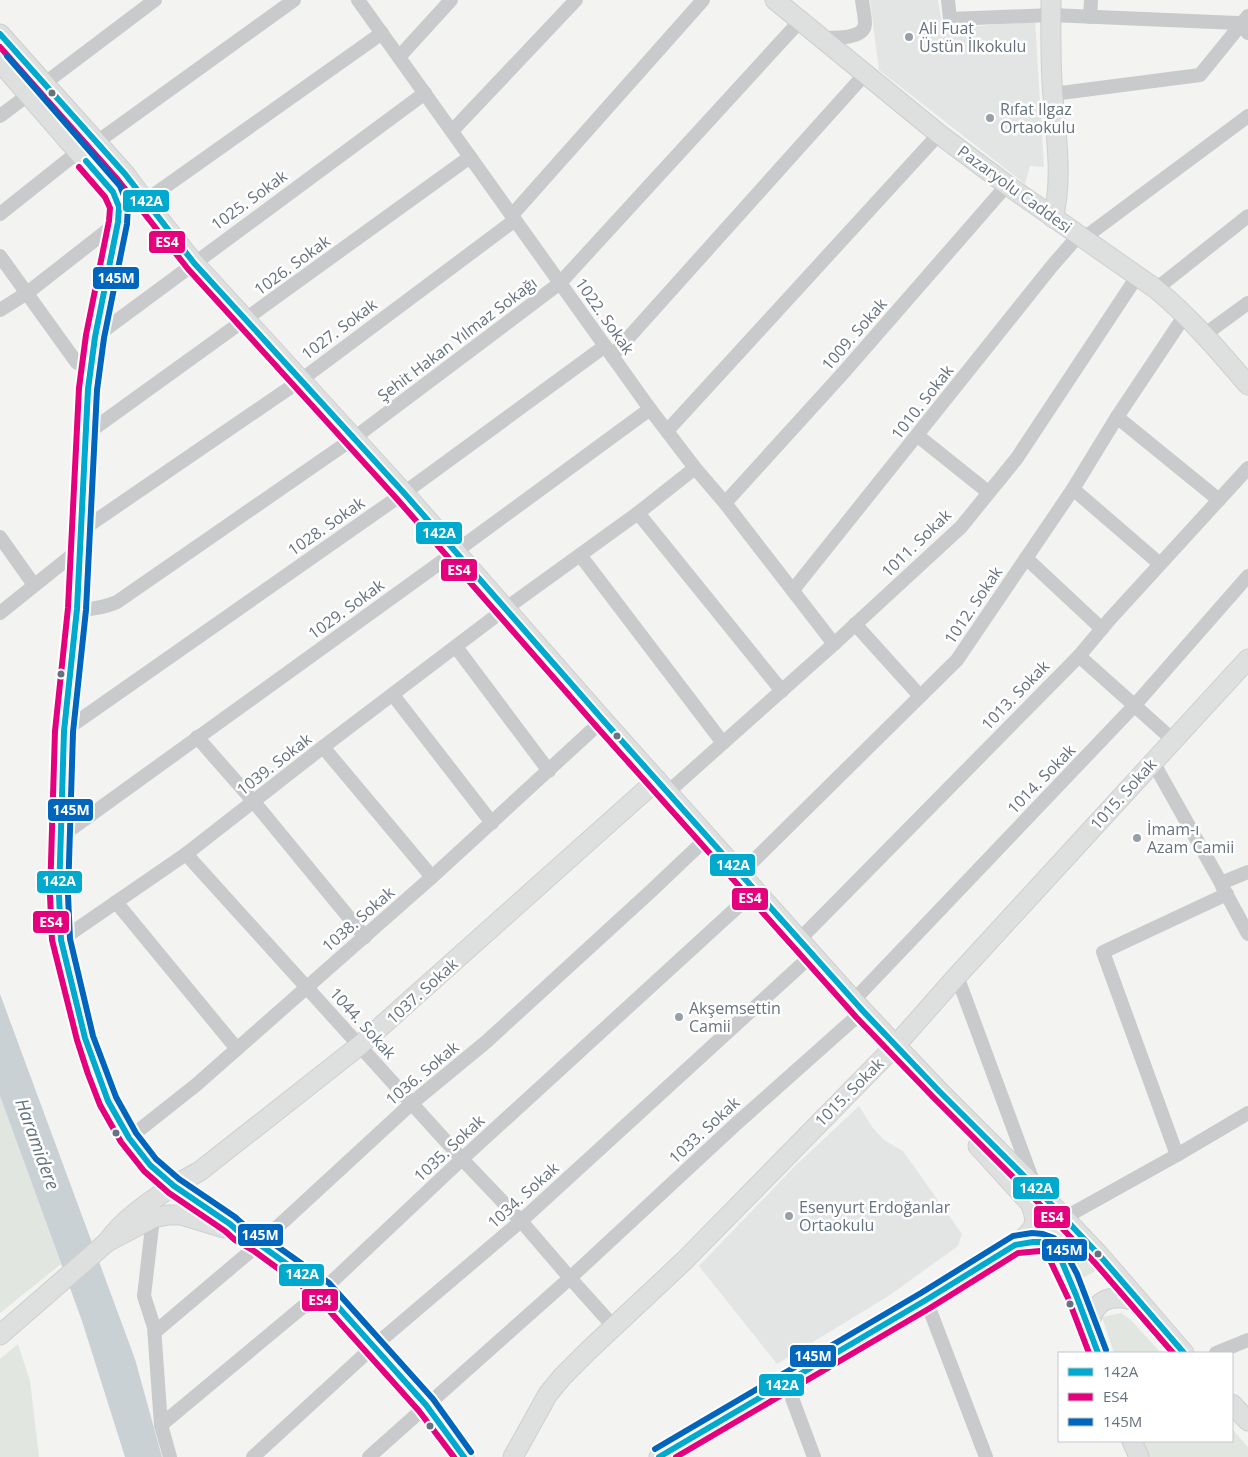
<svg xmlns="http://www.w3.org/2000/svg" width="1248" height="1457" font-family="'Open Sans',sans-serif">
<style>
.built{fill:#e3e5e4}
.green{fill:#e2e6e0}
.water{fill:#cad1d4}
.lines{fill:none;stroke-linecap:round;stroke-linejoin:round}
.secondary-casing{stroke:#cfcfd0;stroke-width:21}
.street{stroke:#c9cacb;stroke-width:14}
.secondary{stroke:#dedfdf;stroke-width:19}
.bus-1-casing{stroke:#fff;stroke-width:10}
.bus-2-casing{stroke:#fff;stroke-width:10}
.bus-3-casing{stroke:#fff;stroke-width:10}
.bus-1{stroke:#00a9ce;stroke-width:6}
.bus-2{stroke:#e5007d;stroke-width:6}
.bus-3{stroke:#0065bd;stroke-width:6}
.poi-dot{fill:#979fa7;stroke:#fff;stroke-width:2}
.bus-dot{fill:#66727f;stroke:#fff;stroke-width:2}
.labels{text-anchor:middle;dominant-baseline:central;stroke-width:5;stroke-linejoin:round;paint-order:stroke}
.poi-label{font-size:16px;fill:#66727f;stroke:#fff;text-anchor:start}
.street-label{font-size:16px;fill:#66727f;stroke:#fff}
.water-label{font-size:18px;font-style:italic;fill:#61737c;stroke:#fff}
.line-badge{stroke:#fff;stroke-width:2}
.badge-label{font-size:14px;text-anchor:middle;font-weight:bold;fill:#fff}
</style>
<rect width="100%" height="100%" fill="#f3f3f2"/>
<g class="built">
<path d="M870 0H938L943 30 1035 20 1044 167 1030 166 1025 184 879 70Z"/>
<path d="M859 1106 873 1128 884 1140 903 1151 962 1234 958 1246 890 1295 777 1364 699 1266 795 1166Z"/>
</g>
<g class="green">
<path d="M0 1096 61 1264 0 1313Z"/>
<path d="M1041 1207 1076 1243 1066 1250 1055 1238 1039 1233Z"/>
<path d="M1080 1245 1101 1268 1079 1280 1067 1253Z"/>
<path d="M1121 1313 1131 1320 1161 1353H1114L1102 1317Z"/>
<path d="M18 1344 30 1381 39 1457H0V1359Z"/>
<path d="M1232 1429 1248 1447V1457H1148L1143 1441H1232Z"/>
</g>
<path class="water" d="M0 994 135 1359 162 1457H125L82 1321 0 1096Z"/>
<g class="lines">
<g class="secondary-casing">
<g id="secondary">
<path d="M775 0 939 134 1007 185 1156 289C1190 317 1219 351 1248 385"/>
<path d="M1051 0C1051 32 1050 64 1053 96 1056 135 1063 180 1053 218"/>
<path d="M0 34 125 174 145 201 194 263 404 493 603 720 863 1011 939 1091 1035 1187 1101 1257 1184 1353"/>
<path d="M0 62 113 192 119 207 118 222 95 337 88 389 81 548 77 609 64 731 59 895 61 940 85 1038 96 1071 108 1101 129 1138 150 1165 174 1186 230 1224 240 1233 259 1244 323 1290 426 1405 457 1446 464 1457"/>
<path d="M107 1242C123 1219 149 1202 173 1186 182 1181 191 1176 200 1171L359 1046 657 780"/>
<path d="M1015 1245C1026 1243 1040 1239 1049 1245 1063 1252 1091 1334 1098 1353"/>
<path d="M1089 1330C1092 1299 1111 1292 1139 1302"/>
<path d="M0 1335 107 1242 153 1218 168 1215H181L224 1228"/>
<path d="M1232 1404 1248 1421"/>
<path d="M1132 1441 1139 1457"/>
<path d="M513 1457 548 1394 562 1377 589 1350 684 1261 896 1045 957 976 1248 659"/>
<path d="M659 1457 926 1300 1015 1245C1033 1231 1040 1225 1030 1203L978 1146"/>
</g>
</g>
<g class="street">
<path d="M358 0 650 409 695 468 725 503 834 644"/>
<path d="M948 0 950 19 1051 15 1237 23H1241L1248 33"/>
<path d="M1090 17 1091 0"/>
<path d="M823 38C835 38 864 39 865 24 865 16 863 8 862 0"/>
<path d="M399 57 451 0"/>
<path d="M45 83 155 0"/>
<path d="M1053 94 1200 75 1248 16"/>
<path d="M0 116 28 95"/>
<path d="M452 131 576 0"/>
<path d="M97 142 294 0"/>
<path d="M145 201 382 33"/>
<path d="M0 214 78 152"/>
<path d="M512 215 703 0"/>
<path d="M1084 238 1248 116"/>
<path d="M0 256 77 363 90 364"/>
<path d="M1156 289 1248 216"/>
<path d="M0 310 27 293 118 222"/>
<path d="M1204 335 1248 303"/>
<path d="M95 337 425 93"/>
<path d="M612 356 865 74"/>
<path d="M1117 417 1219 500"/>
<path d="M667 431 939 134"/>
<path d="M85 435 470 157"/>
<path d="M918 436 988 492"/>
<path d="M1073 489 1160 564"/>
<path d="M725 503 844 372 1007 185"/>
<path d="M638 513 782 691"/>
<path d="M82 530 301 380 515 220"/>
<path d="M0 537 34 585"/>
<path d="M580 555 723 743"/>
<path d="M1026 558 1102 629"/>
<path d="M793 590 1052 266 1079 235"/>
<path d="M77 609C92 610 103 608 117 602L354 438 560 283 800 21"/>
<path d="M0 613 81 548"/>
<path d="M855 624 920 696"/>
<path d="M456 647 549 771"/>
<path d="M1079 656 1173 740"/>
<path d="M393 695 492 823"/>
<path d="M64 731 404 493 605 346"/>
<path d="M197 737 254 802 365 937"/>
<path d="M323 747 432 877"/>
<path d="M1153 762 1221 883 1248 872"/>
<path d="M668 792 834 644 961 527 1017 458 1138 275"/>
<path d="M60 837 455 552 650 409"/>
<path d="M186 854 462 1159 521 1221 570 1278 614 1327"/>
<path d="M740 874 957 660 1073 489 1117 417 1185 315"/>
<path d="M1222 886 1248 934"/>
<path d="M116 902 237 1049"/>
<path d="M61 940 186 854 323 747 505 609 638 513 695 468"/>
<path d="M799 940 1079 656 1110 619 1248 468"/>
<path d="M957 976 1034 1184"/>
<path d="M853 1001 1134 706 1248 576"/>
<path d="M129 1138 196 1085 432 877 603 720"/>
<path d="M1177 1155 1103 952 1227 894"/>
<path d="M153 1218 144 1296 154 1327 161 1425 170 1457"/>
<path d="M1064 1218 1177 1155 1248 1113"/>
<path d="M926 1300 986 1457"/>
<path d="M155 1332 259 1244 412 1103 486 1042 650 892 708 837"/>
<path d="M1216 1353 1248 1340"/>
<path d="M786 1382 814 1457"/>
<path d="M161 1425 323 1290 462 1159 755 891"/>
<path d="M253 1457 374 1346 521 1221 812 955"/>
<path d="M369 1457 570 1278 736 1124 863 1011"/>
</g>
<use href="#secondary" class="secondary"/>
<g class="bus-1-casing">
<g id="bus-1">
<path d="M0 34 125 174 194 263 404 493 603 720 863 1011 939 1091 1035 1187 1101 1257 1184 1353"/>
<path d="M86 161 113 192 119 207 118 222 95 337 88 389 77 609 64 731 59 895 61 940 85 1038 108 1101 129 1138 150 1165 174 1186 230 1224 240 1233 259 1244 323 1290 426 1405 464 1457"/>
<path d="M659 1457 926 1300 1015 1245 1033 1242H1041L1049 1245 1055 1251 1062 1262 1076 1295 1098 1353"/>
</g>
</g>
<g class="bus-2-casing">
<g id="bus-2">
<path d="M0 47 118 180 188 269 397 499 596 726 856 1017 933 1097 1029 1193 1095 1263 1173 1353"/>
<path d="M79 167 105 197 110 208 109 221 86 335 79 388 68 608 55 731 50 895 52 940 77 1040 88 1074 100 1105 121 1142 144 1171 169 1193 225 1231 235 1240 254 1251 317 1297 419 1411 454 1457"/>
<path d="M676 1457 930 1308 1018 1253 1040 1251 1044 1252 1048 1256 1068 1298 1089 1353"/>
</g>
</g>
<g class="bus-3-casing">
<g id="bus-3">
<path d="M7 56 120 186 128 205 127 224 104 338 97 390 86 610 73 732 68 895 70 939 93 1036 116 1097 136 1133 156 1159 179 1179 235 1217 245 1226 264 1237 329 1283 433 1399 471 1452"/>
<path d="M655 1449 921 1293 1013 1236 1032 1233 1043 1234 1054 1238 1062 1246 1077 1274 1106 1350"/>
</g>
</g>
<use href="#bus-1" class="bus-1"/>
<use href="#bus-2" class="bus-2"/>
<use href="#bus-3" class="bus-3"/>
</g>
<g class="poi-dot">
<circle cx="909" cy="37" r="5"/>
<circle cx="990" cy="118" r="5"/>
<circle cx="1137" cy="838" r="5"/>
<circle cx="679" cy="1017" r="5"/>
<circle cx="789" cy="1216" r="5"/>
</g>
<g class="bus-dot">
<circle cx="52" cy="93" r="4.5"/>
<circle cx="61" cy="674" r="4.5"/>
<circle cx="617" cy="736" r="4.5"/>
<circle cx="116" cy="1133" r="4.5"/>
<circle cx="1098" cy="1254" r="4.5"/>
<circle cx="1070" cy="1304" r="4.5"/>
<circle cx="430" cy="1426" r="4.5"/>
</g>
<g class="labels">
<g class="poi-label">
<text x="919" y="28">Ali Fuat<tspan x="919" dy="18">Üstün İlkokulu</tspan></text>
<text x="1000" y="109">Rıfat Ilgaz<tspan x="1000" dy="18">Ortaokulu</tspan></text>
<text x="1147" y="829">İmam-ı<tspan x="1147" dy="18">Azam Camii</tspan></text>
<text x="689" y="1008">Akşemsettin<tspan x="689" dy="18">Camii</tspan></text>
<text x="799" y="1207">Esenyurt Erdoğanlar<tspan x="799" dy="18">Ortaokulu</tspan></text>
</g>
<g class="street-label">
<text transform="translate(1015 189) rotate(36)">Pazaryolu Caddesi</text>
<text transform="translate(249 200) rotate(-36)">1025. Sokak</text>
<text transform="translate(292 265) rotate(-36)">1026. Sokak</text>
<text transform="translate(605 316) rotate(55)">1022. Sokak</text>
<text transform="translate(339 329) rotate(-37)">1027. Sokak</text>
<text transform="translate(854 334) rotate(-49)">1009. Sokak</text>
<text transform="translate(457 339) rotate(-37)">Şehit Hakan Yılmaz Sokağı</text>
<text transform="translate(922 402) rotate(-52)">1010. Sokak</text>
<text transform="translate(326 526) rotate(-35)">1028. Sokak</text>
<text transform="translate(916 543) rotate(-44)">1011. Sokak</text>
<text transform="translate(973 605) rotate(-56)">1012. Sokak</text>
<text transform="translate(346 609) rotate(-36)">1029. Sokak</text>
<text transform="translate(1015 695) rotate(-46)">1013. Sokak</text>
<text transform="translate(274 764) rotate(-38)">1039. Sokak</text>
<text transform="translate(1041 779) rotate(-46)">1014. Sokak</text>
<text transform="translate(1123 794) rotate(-48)">1015. Sokak</text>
<text transform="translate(358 919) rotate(-41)">1038. Sokak</text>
<text transform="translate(422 991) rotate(-42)">1037. Sokak</text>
<text transform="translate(363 1023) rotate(48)">1044. Sokak</text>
<text transform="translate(422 1073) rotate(-40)">1036. Sokak</text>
<text transform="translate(849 1092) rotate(-45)">1015. Sokak</text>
<text transform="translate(704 1130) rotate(-43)">1033. Sokak</text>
<text transform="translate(449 1148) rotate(-43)">1035. Sokak</text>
<text transform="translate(523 1195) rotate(-42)">1034. Sokak</text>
</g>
<g class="water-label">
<text transform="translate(38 1144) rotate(70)">Haramidere</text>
</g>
</g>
<g class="line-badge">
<rect x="122" y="189" width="48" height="24" rx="5" fill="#00a9ce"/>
<rect x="148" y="230" width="38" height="24" rx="5" fill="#e5007d"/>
<rect x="92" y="266" width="48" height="24" rx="5" fill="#0065bd"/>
<rect x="415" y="521" width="48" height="24" rx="5" fill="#00a9ce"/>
<rect x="440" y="558" width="38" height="24" rx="5" fill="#e5007d"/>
<rect x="47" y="798" width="47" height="24" rx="5" fill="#0065bd"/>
<rect x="709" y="853" width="47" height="24" rx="5" fill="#00a9ce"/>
<rect x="36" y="870" width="47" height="24" rx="5" fill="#00a9ce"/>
<rect x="731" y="887" width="38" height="24" rx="5" fill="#e5007d"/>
<rect x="32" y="910" width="38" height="24" rx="5" fill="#e5007d"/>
<rect x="1012" y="1176" width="48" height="24" rx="5" fill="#00a9ce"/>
<rect x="1033" y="1205" width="38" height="24" rx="5" fill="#e5007d"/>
<rect x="237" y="1223" width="47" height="24" rx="5" fill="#0065bd"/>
<rect x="1041" y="1238" width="47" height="24" rx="5" fill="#0065bd"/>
<rect x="278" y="1263" width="47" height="24" rx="5" fill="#00a9ce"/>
<rect x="301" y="1288" width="38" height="24" rx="5" fill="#e5007d"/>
<rect x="789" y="1344" width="48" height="24" rx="5" fill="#0065bd"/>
<rect x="758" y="1373" width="47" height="24" rx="5" fill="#00a9ce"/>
</g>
<g class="badge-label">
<text x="146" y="206">142A</text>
<text x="167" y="247">ES4</text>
<text x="116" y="283">145M</text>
<text x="439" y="538">142A</text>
<text x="459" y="575">ES4</text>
<text x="71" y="815">145M</text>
<text x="733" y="870">142A</text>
<text x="59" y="886">142A</text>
<text x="750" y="903">ES4</text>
<text x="51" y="927">ES4</text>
<text x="1036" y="1193">142A</text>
<text x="1052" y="1222">ES4</text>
<text x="260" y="1240">145M</text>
<text x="1064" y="1255">145M</text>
<text x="302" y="1279">142A</text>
<text x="320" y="1305">ES4</text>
<text x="813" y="1361">145M</text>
<text x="782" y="1390">142A</text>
</g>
<rect x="1058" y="1352" width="175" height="90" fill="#ffffff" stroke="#c2c7cc"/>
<rect x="1068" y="1368" width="25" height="8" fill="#00a9ce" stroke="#c2c7cc"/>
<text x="1103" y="1377" font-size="15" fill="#66727f">142A</text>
<rect x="1068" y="1393" width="25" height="8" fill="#e5007d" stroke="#c2c7cc"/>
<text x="1103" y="1402" font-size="15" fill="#66727f">ES4</text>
<rect x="1068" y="1418" width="25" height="8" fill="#0065bd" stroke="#c2c7cc"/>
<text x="1103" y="1427" font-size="15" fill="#66727f">145M</text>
</svg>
